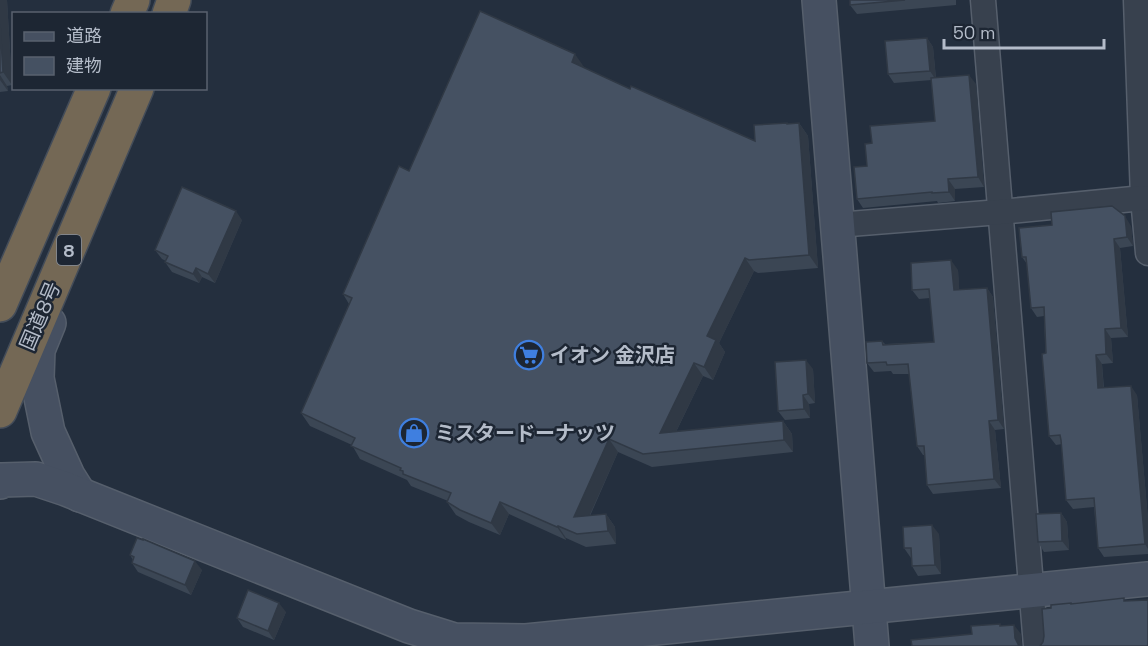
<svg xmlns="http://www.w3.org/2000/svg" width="1148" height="646" font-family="'Space Grotesk','Noto Sans JP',sans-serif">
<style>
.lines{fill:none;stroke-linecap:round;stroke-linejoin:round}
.street-casing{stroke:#565f6c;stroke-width:27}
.secondary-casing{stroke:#565f6c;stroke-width:36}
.highway-casing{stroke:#434c59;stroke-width:36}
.street{stroke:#38414e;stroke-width:24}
.secondary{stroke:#465061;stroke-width:33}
.highway{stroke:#746855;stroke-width:33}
.wall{fill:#3b4654}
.shaded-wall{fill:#303945}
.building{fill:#455162;stroke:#303945;stroke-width:1.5}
.labels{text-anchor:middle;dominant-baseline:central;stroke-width:5;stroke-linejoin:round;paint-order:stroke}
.shield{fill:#1d2633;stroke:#878f9c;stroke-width:1.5}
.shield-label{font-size:18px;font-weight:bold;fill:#b4bcc9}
.street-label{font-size:20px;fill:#b4bcc9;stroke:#1d2633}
.poi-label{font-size:20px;font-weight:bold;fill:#b4bcc9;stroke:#1d2633;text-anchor:start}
</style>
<rect width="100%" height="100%" fill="#242f3e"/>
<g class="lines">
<g class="street-casing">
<g id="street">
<path d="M983 0 1036 646"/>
<path d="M1136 0 1143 198 1148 253"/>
<path d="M837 225 1000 212 1143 198"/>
</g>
</g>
<g class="secondary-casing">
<g id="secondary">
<path d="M819 0 872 646"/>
<path d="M49 323 38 350 37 378 48 432 68 476 80 495"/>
<path d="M0 482 2 480 36 479 66 489 409 626 454 640 526 641 1148 579"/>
</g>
</g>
<g class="highway-casing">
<g id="highway">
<path d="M127 14 133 0"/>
<path d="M169 14 174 0"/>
<path d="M0 305 94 88"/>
<path d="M0 411 137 88"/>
</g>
</g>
<use href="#street" class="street"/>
<use href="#secondary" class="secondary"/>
<use href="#highway" class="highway"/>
</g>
<g class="wall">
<path d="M0 0H7L12 85 7 86 8 91 0 92Z"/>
<path d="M850 0H956V5L857 14 850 5Z"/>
<path d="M927 38 933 47 936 78 976 84 984 187 955 189V201L938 203 937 201 863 208 857 199 867 166 872 143 935 121 932 80 894 83 888 74Z"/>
<path d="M584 67V68L630 89 755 141 787 123 788 124 799 123 808 136 818 268 758 273 754 271 719 343 725 352 713 380 703 376 676 432 783 421 792 434 793 452 652 467 618 452 590 516 606 514 615 527 616 544 586 547 566 538V540L509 514 500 535 469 522 456 515 447 502 448 501 411 486 407 480 360 459 352 445 310 426 301 413 349 304 343 294 409 171Z"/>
<path d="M242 220 215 283 202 277 199 283 172 272 165 262 166 261 162 259 155 250Z"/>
<path d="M1131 226 1133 246 1120 248 1128 337 1111 338 1113 363 1102 364 1104 388 1137 395 1148 519V554L1104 557 1098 548 1094 507 1073 509 1066 500 1062 444 1056 445 1049 436 1044 316 1037 317 1031 308 1027 264 1022 257Z"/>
<path d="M958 270 959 290 987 288 993 297 1004 429 995 430 1001 488 933 494 927 485 925 455H923L917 446 909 374H893L891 371 874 372 867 363 882 341 885 344 934 342 930 298 919 299 912 290Z"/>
<path d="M813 369 815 403 809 404 810 418 785 420 778 411Z"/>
<path d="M1061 513 1067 522 1069 550 1044 552 1038 542Z"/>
<path d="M939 534 941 574 918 576 912 566 911 558 904 548Z"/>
<path d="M130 555 202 570 191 595 138 572 132 563 133 560Z"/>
<path d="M286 612 274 640 243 627 237 618Z"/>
</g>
<g class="shaded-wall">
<path d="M0 0H7L12 85 3 72 0 24Z"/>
<path d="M927 38 933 47 936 80 930 71Z"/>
<path d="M575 54 584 67 581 75 572 62Z"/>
<path d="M0 75 7 86 8 91 0 80Z"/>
<path d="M969 75 976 84 984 187 978 177Z"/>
<path d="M799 123 808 136 818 268 809 255Z"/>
<path d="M948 179 955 189V201L949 192Z"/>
<path d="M236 211 242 220 215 283 208 274Z"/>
<path d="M1125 216 1131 226 1133 246 1127 237Z"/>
<path d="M1114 239 1120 248 1128 337 1121 328Z"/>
<path d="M745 258 754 271 719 343 725 352 713 380 704 367 707 336Z"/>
<path d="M951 260 958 270 960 300 954 290Z"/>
<path d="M196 268 202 277 199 283 193 274Z"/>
<path d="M987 288 993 297 1004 429 998 420Z"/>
<path d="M1105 329 1111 338 1113 363 1106 354Z"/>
<path d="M1096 355 1102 364 1104 397 1098 388Z"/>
<path d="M806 360 813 369 815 403 808 394Z"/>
<path d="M694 363 703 376 669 446 660 433Z"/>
<path d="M1131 386 1137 395 1148 519V549L1145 544Z"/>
<path d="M803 395 809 404 810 418 804 409Z"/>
<path d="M783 421 792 434 793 452 784 440Z"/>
<path d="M989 421 995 430 1001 488 994 479Z"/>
<path d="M609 439 618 452 583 530 574 517Z"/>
<path d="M500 502 509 514 500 535 491 523Z"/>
<path d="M1061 513 1067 522 1069 550 1062 541Z"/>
<path d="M606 514 615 527 616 544 608 531Z"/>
<path d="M932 525 939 534 941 574 935 565Z"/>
<path d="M558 526 566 538V540L557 527Z"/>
<path d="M195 561 202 570 191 595 185 585Z"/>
<path d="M279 603 286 612 274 640 268 631Z"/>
<path d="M1014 625 1021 634 1022 646H1019L1015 638Z"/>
</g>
<g class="building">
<path d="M850 0H905L850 5Z"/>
<path d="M480 11 575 54 572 62 630 89 631 86 755 141 754 125 787 123V124L799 123 809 255 749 260 745 258 707 336 716 340 704 367 694 363 660 433 783 421 784 440 643 454 609 439 574 517 606 514 608 531 577 534 558 526 557 527 500 502 491 523 460 510 447 502 451 493 403 474V471L400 470 401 468 351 446 355 438 301 413 352 298 343 294 399 166 409 171Z"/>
<path d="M0 24 3 72 0 73Z"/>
<path d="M927 38 930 71 888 74 885 41Z"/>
<path d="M969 75 978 177 948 179 949 192 932 193V192L857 199 854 167 867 166 865 144 872 143 870 126 935 121 931 78Z"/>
<path d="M182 187 236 211 208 274 196 268 193 274 165 262 168 256 155 250Z"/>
<path d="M1112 206 1125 216 1127 237 1114 239 1121 328 1105 329 1106 354 1096 355 1098 388 1131 386 1145 544 1098 548 1094 498 1066 500 1061 440 1060 435 1049 436 1042 354 1046 353 1044 307 1031 308 1026 257H1022L1019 228 1052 225 1051 212Z"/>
<path d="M951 260 954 290 987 288 998 420 989 421 994 479 927 485 924 446H917L908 364 887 365 886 362 867 363 866 342 882 341 883 345 934 342 929 289 912 290 911 263Z"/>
<path d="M806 360 808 394 803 395 804 409 778 411 775 362Z"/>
<path d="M1061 513 1062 541 1038 542 1036 514Z"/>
<path d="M932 525 935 565 912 566 911 548H904L903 527Z"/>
<path d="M137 538 143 540V539L195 561 185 585 132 563 134 557 130 555Z"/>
<path d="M248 590 279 603 268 631 237 618Z"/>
<path d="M1124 598V601L1148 600V646H1040L1043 642 1044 636 1042 609 1051 608V605L1071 603V604Z"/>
<path d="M1000 624V626L1014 625 1015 638 1019 646H912L911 640 972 634 971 626Z"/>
</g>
<defs>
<g id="supermarket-ring" transform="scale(1.5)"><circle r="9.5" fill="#1d2633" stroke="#3f7fe0" stroke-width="1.5"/><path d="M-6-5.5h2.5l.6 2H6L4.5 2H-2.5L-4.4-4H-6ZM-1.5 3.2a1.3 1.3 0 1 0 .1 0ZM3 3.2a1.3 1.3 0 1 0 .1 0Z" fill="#3f7fe0"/></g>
<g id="shop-ring" transform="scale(1.5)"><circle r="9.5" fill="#1d2633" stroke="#3f7fe0" stroke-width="1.5"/><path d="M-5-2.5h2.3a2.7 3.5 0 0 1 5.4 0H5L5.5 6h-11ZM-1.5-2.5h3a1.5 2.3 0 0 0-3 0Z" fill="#3f7fe0"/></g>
</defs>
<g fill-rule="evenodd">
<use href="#supermarket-ring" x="529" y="355"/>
<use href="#shop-ring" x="414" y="433"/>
</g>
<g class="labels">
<rect class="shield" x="57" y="235" width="24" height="30" rx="4.5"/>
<g class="shield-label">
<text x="69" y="250">8</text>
</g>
<g class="street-label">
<text transform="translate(40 316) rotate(-67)">国道8号</text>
</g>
<g class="poi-label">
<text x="550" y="355">イオン 金沢店</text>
<text x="435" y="433">ミスタードーナッツ</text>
</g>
</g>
<rect x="12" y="12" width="195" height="78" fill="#1d2633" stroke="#59626f" stroke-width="1.5"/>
<rect x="24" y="32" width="30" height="9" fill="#465061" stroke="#59626f" stroke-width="1.5"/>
<text x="66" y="42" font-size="18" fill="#b4bcc9">道路</text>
<rect x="24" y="57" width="30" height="18" fill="#455162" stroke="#59626f" stroke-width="1.5"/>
<text x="66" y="72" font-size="18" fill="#b4bcc9">建物</text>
<path d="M944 39v9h160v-9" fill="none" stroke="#b4bcc9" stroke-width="3"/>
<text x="953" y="39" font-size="18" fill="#b4bcc9" stroke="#1d2633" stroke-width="4.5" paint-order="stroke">50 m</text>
</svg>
